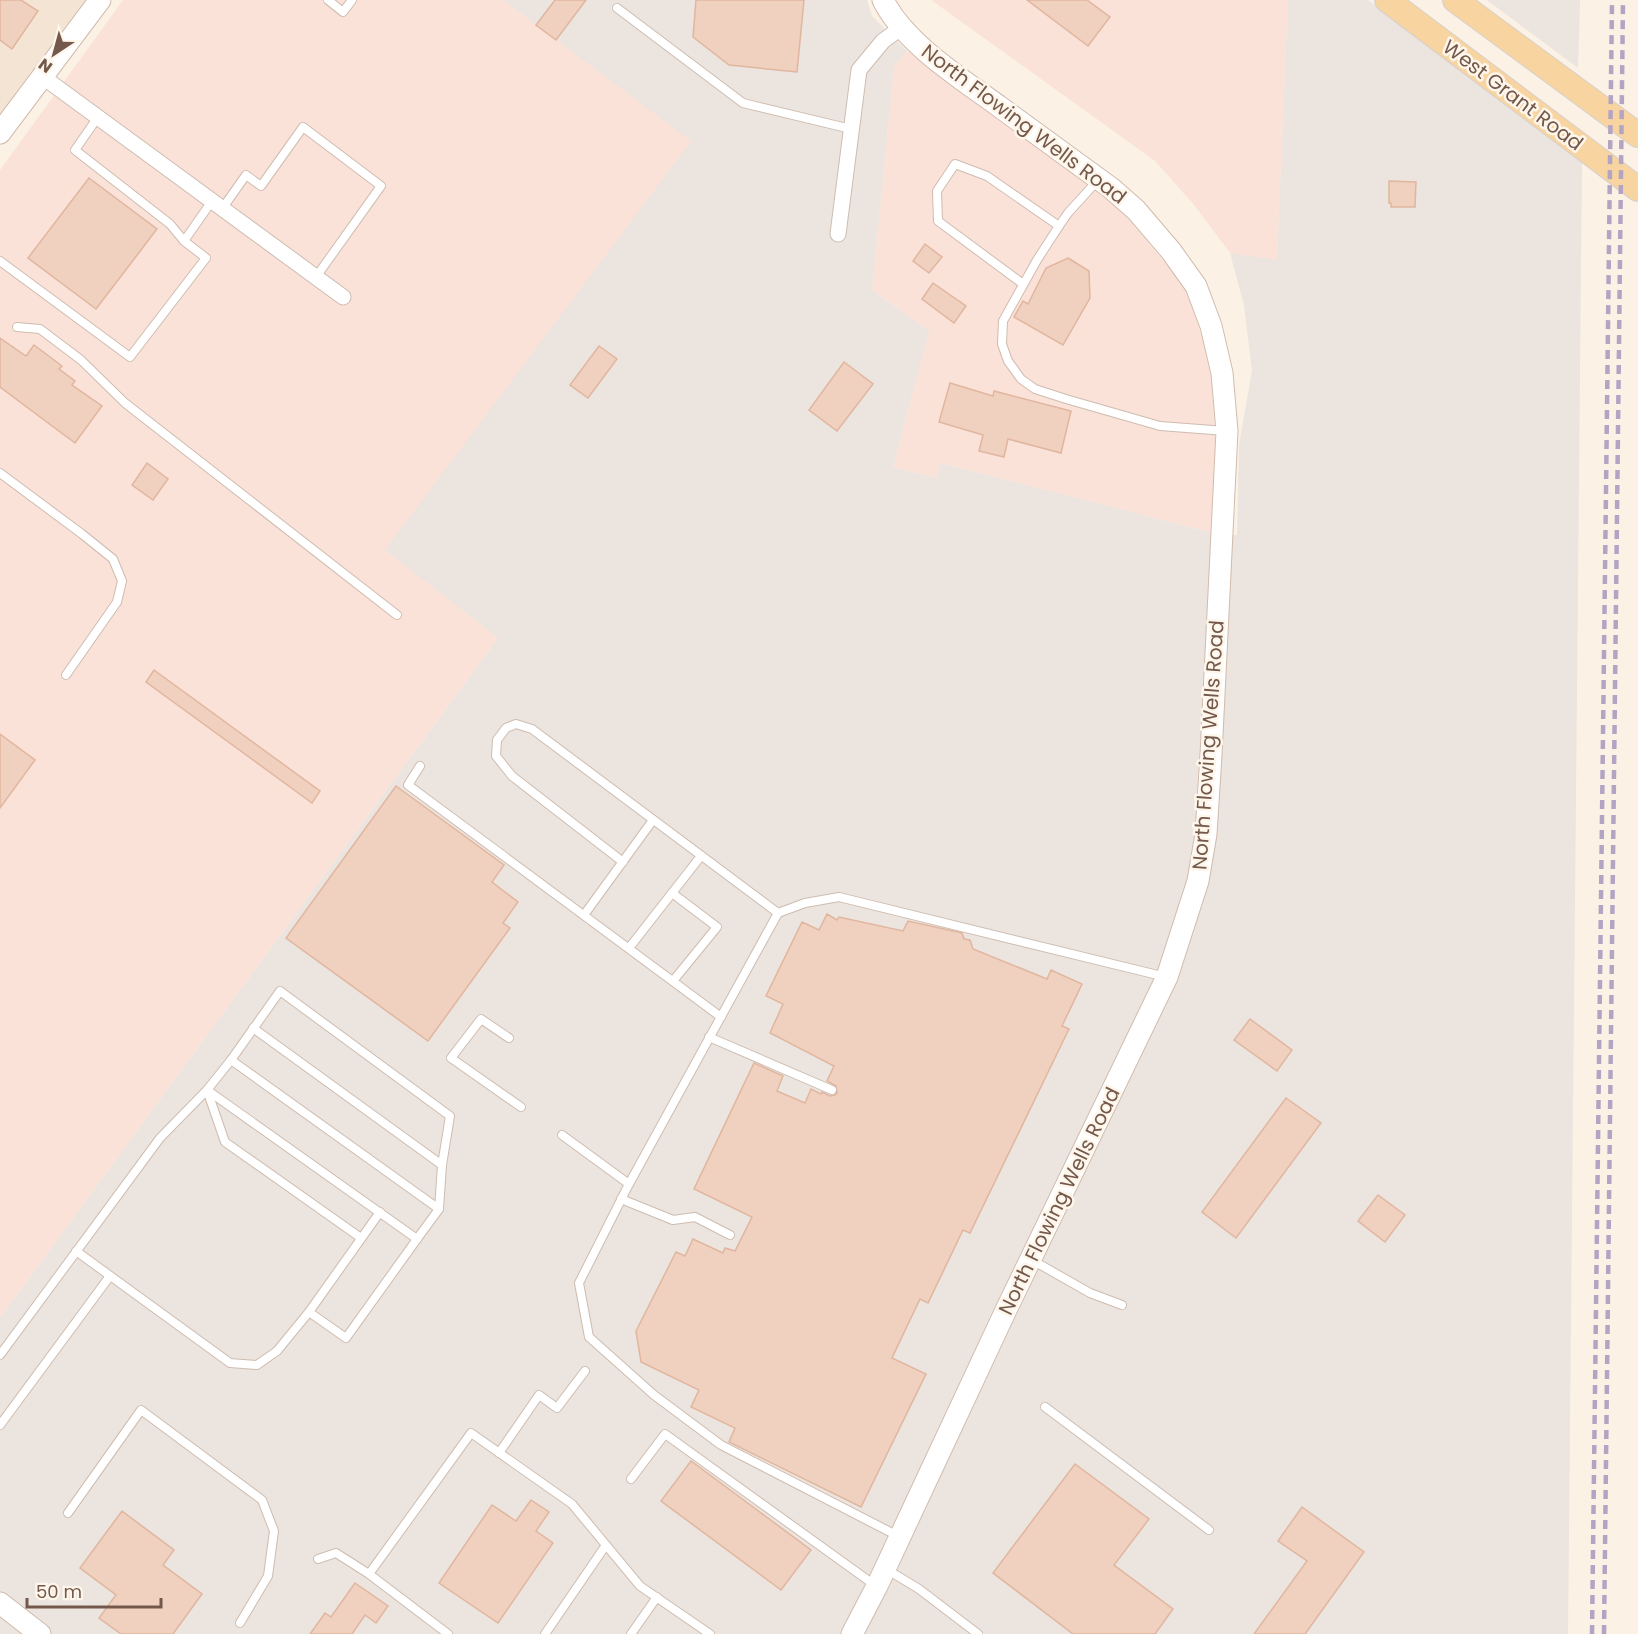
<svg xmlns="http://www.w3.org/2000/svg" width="1638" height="1634" font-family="Poppins,sans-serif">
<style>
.residential{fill:#f3e4d4}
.commercial{fill:#fbe2d9}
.industrial{fill:#ebe4df}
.building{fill:#f0d0be;stroke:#e1b69f;stroke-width:1.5}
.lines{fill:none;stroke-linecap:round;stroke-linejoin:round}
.lane-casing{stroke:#cebcaf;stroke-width:10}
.street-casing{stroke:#cebcaf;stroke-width:17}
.secondary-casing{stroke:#d1bbac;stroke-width:23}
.primary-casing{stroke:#d8d0cd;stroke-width:26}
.lane{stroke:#fff;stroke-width:8}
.street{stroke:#fff;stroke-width:15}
.secondary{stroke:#fff;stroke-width:21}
.primary{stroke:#f7d4a0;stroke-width:24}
.rail{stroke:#b4a4c4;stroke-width:4.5;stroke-dasharray:9 6;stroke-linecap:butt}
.labels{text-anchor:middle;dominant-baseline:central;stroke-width:5;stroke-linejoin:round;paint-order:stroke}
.street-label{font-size:20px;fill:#73584b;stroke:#fef6eb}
</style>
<rect width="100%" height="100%" fill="#fbf2e5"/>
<path class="residential" d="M0 0H100L0 133Z"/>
<g class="commercial">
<path d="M123 0H503L692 141 386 550 498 638 0 1318V170Z"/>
<path d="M931 0H1288L1277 261 1230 253 1194 205 1155 161Z"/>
<path d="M907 51 1116 204 1185 287 1210 360 1217 459 1213 533 940 463 936 478 893 467 929 331 872 290 894 66Z"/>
</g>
<g class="industrial">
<path d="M503 0H867L872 16 907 51 894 66 872 290 929 331 893 467 936 478 940 463 1213 533 1237 535 1239 445 1252 371 1244 305 1230 253 1277 260 1288 0H1368L1533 123 1582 162 1568 1634H0V1318L498 638 385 550 691 141Z"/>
<path d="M1487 0H1580L1578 68Z"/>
</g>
<g class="building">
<path d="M0 0H21L38 11 12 49 0 40Z"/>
<path d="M555 0H586L556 40 536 25Z"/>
<path d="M696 0H804L797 72 729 65 693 37Z"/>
<path d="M1027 0H1087L1110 17 1088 46Z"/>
<path d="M89 178 157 229 96 309 28 258Z"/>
<path d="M1389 181 1416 182 1415 207H1391V203H1389Z"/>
<path d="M925 244 942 257 929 273 913 261Z"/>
<path d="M1068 258 1089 271 1090 298 1063 345 1014 317 1023 301 1028 304 1046 268Z"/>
<path d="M933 283 966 306 954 323 922 299Z"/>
<path d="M0 338 26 356 34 345 62 366 59 369 75 381 72 385 102 406 75 443 0 387Z"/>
<path d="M599 346 617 359 588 398 570 385Z"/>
<path d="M844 362 873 384 837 431 809 410Z"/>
<path d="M950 383 993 396 994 391 1071 411 1061 453 1008 439 1004 457 979 451 983 435 939 422Z"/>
<path d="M147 463 168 479 153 500 132 485Z"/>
<path d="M154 670 320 791 312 803 146 682Z"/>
<path d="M0 734 35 760 0 808Z"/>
<path d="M396 786 504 865 492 882 518 902 503 923 510 928 428 1041 286 938Z"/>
<path d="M827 914 837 920 839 917 903 931 908 921 962 933 964 939 970 940 973 949 1047 979 1051 970 1082 984 1062 1026 1069 1029 970 1233 963 1230 928 1303 920 1299 892 1358 926 1374 861 1507 729 1442 735 1428 691 1407 699 1390 641 1362 636 1331 676 1252 685 1256 693 1239 723 1253 725 1248 735 1251 752 1217 694 1189 754 1063 783 1076 777 1091 805 1103 811 1089 821 1094 822 1092 830 1096 835 1095 837 1093 836 1086 827 1081 834 1066 770 1033 783 1004 766 996 802 922 819 930Z"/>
<path d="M1250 1019 1292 1050 1277 1071 1234 1040Z"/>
<path d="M1286 1098 1321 1123 1236 1238 1202 1212Z"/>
<path d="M1378 1195 1405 1215 1385 1242 1358 1221Z"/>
<path d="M691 1461 811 1550 781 1590 661 1501Z"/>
<path d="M1075 1464 1149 1519 1114 1565 1173 1609 1155 1634H1073L993 1573Z"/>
<path d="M531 1500 549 1512 536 1531 553 1543 498 1623 439 1583 492 1505 516 1521Z"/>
<path d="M1302 1507 1364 1552 1305 1634H1254L1307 1561 1278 1541Z"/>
<path d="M122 1511 174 1550 163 1565 202 1594 173 1634H121L99 1618 116 1595 80 1568Z"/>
<path d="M355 1583 388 1606 376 1623 365 1615 352 1634H310L325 1613 331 1617Z"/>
</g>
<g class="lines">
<g class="lane-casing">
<g id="lane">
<path d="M328 0 343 12 352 0"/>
<path d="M617 8 743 103 851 129"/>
<path d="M98 117 75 150 170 224 184 241"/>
<path d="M1098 180 1068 213 1059 226 1037 260 1003 321 1002 344 1008 361 1021 379 1035 389 1066 399 1160 426 1226 431"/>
<path d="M222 209 246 175 261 186 303 127 381 186 316 277"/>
<path d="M0 261 130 357 206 258 184 241 212 201"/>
<path d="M1023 284 938 221 937 191 955 164 987 176 1059 226"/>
<path d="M17 327 40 329 81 360 125 403 397 615"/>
<path d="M0 473 82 534 113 559 122 581 117 602 66 675"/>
<path d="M420 766 408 785 721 1017"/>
<path d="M623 862 512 776 496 756 497 740 506 728 516 724 532 729 778 913"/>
<path d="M672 893 717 927 673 981"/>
<path d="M584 915 653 820"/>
<path d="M629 948 701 856"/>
<path d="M253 1028 442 1165"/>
<path d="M709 1037 832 1090"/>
<path d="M509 1038 481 1019 451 1058 521 1107"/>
<path d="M231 1060 439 1209"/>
<path d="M562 1135 629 1184"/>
<path d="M621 1199 673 1220 695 1217 730 1235"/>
<path d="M361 1238 225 1142 207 1090 231 1060 280 991 450 1116 442 1165 439 1209 417 1239"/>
<path d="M1032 1260 1090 1293 1122 1305"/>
<path d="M309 1312 380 1212"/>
<path d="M0 1355 160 1138 207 1090 417 1239 346 1338 309 1312 277 1351 257 1365 230 1363 76 1251"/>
<path d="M1045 1407 1209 1530"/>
<path d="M0 1425 110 1276"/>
<path d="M499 1453 539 1395 557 1408 585 1371"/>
<path d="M631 1479 665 1434 876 1586"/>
<path d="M68 1513 141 1410 262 1500 274 1531 268 1576 240 1623"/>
<path d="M898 1536 721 1445 654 1395 589 1337 579 1283 629 1184 778 913 805 903 839 897 1166 977"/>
<path d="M318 1559 336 1553 369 1574 471 1433 572 1504 640 1586 710 1634"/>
<path d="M886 1569 919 1589 978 1634"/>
<path d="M369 1574 448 1634"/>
<path d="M545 1634 606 1545"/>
<path d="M631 1634 657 1597"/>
</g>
</g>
<g class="street-casing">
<g id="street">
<path d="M43 77 343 297"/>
<path d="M838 234 859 70 883 41 902 27"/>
</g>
</g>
<g class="secondary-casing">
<g id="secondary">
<path d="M0 133 100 0"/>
<path d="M0 1603 40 1634"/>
<path d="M852 1634 877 1586 1006 1310 1167 977 1198 881 1206 834 1211 755 1227 431 1222 373 1211 326 1196 286 1171 251 1136 210 1111 188C1074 161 1037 134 1000 107 962 79 904 43 883 0"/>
</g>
</g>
<g class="primary-casing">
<g id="primary">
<path d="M1387 0 1638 189"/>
<path d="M1455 0 1638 135"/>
</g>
</g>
<use href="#lane" class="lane"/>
<use href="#street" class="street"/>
<use href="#secondary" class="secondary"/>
<use href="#primary" class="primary"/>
<g class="rail">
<path d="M1592 1634 1612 0"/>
<path d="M1604 1634 1623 0"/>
</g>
</g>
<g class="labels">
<g class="street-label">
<text transform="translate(1513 95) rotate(37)">West Grant Road</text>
<text transform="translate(1024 124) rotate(37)">North Flowing Wells Road</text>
<text transform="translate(1208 745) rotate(-86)">North Flowing Wells Road</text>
<text transform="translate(1059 1201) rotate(-64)">North Flowing Wells Road</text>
</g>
</g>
<g transform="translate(54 54) rotate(216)" stroke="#fef6eb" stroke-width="4.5" paint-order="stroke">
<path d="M0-4.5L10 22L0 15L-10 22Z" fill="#73584b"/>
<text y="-9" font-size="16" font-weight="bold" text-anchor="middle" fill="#73584b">N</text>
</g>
<path d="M27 1598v9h134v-9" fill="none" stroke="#73584b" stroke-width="3"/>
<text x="36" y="1598" font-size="18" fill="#73584b" stroke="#fef6eb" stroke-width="4.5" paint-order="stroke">50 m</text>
</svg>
